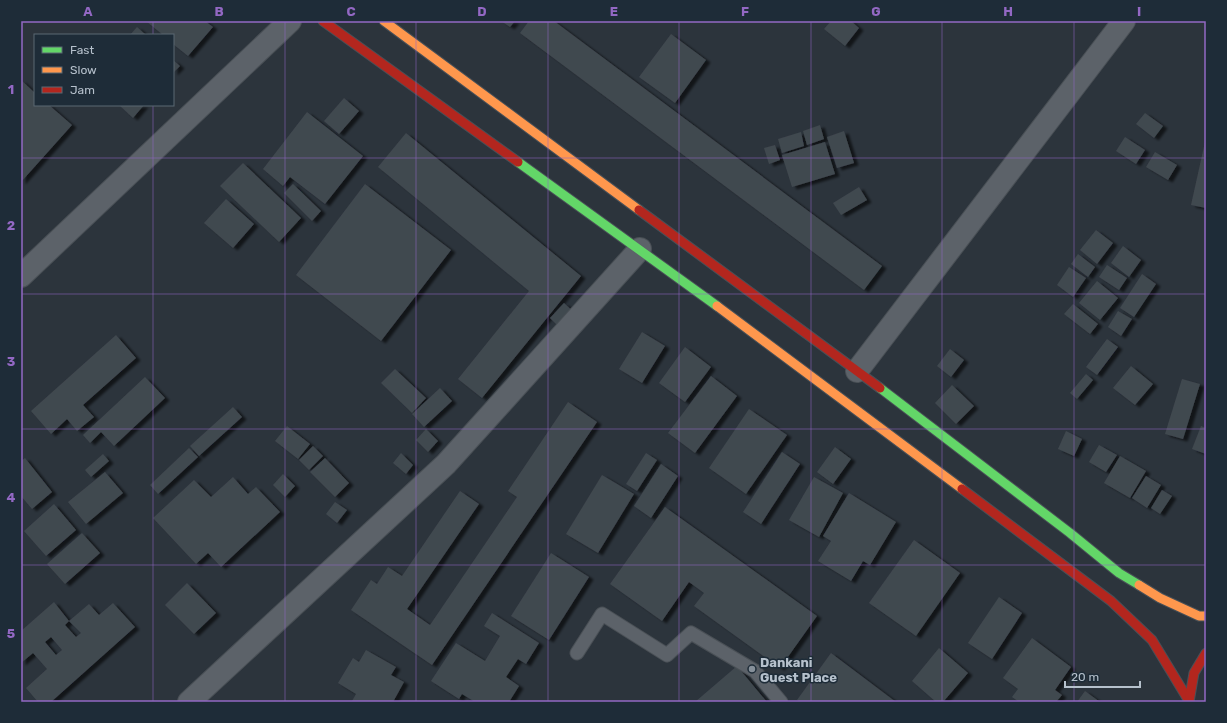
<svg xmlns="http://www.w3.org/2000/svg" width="1227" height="723" font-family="Rubik,sans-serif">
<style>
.building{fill:#41484f;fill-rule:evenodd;filter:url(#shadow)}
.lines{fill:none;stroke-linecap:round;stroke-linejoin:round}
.lane-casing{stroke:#4a5056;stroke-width:15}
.street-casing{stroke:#4a5056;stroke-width:24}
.fast-casing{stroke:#495057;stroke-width:11}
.slow-casing{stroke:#495057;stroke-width:11}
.jam-casing{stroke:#495057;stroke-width:11}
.lane{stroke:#5c6269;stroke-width:13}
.street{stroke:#5c6269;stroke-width:22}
.fast{stroke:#63d668;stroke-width:9}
.slow{stroke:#ff974d;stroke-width:9}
.jam{stroke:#b3261e;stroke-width:9}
.grid{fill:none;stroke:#9368c4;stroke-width:1;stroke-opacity:0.55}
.poi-dot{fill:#86909a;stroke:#1e2c38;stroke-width:1.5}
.labels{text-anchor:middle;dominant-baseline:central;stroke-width:3;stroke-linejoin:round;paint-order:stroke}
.poi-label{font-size:13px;font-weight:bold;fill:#b6c1cc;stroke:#1e2c38;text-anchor:start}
.neatline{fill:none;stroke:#9368c4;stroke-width:1.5}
.grid-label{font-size:13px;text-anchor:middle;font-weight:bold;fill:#9368c4}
</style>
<defs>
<filter id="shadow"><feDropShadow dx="4.5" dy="2.5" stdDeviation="1" flood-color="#0009"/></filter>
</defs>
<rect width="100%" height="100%" fill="#2c343c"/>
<g class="building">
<path d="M146 21H205L213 27 188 56 173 44V35H163Z"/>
<path d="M501 21H515L510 27Z"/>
<path d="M529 21H554L882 266 864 290 520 33Z"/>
<path d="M831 21H851L859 28 845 46 824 29Z"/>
<path d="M137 27 146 35H130Z"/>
<path d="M671 34 706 60 675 103 639 77Z"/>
<path d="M173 60 180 66 173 73Z"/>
<path d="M21 80 35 93V105H49L72 125 21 182Z"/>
<path d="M344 98 359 111 339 134 324 121Z"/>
<path d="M119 105H144L133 118Z"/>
<path d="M307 112 363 156 325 204 290 177 283 186 263 169Z"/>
<path d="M1145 113 1163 126 1154 138 1136 124Z"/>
<path d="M820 125 824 139 807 145 803 131Z"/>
<path d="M844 131 854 163 837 168 827 137Z"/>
<path d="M801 132 804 146 782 153 778 139Z"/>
<path d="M406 133 581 276 482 398 458 379 529 291 378 167Z"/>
<path d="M1125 137 1145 150 1136 164 1116 151Z"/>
<path d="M825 142 835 174 792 187 782 155Z"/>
<path d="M1205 142 1206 143V208L1191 205Z"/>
<path d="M775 145 780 160 769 164 764 148Z"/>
<path d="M1155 152 1177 165 1168 180 1146 167Z"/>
<path d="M243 163 301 218 279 242 220 186Z"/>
<path d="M293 184 321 211 312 221 284 193Z"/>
<path d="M365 184 451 250 381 341 296 275Z"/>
<path d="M859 187 867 200 841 215 833 203Z"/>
<path d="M226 199 254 224 233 248 204 223Z"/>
<path d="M1096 230 1113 243 1097 264 1080 250Z"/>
<path d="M1123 246 1141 260 1129 277 1111 263Z"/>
<path d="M1078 254 1095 267 1088 277 1071 264Z"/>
<path d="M1107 265 1127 278 1119 290 1099 277Z"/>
<path d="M1069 267 1086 278 1073 297 1057 285Z"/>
<path d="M1142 274 1156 284 1134 317 1120 308Z"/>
<path d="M1097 281 1118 298 1100 320 1079 303Z"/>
<path d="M564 303 576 314 561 329 550 318Z"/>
<path d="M1073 304 1098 324 1090 334 1064 314Z"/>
<path d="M1118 311 1132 319 1121 336 1108 327Z"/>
<path d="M642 332 665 346 642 383 619 369Z"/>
<path d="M116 335 136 358 83 405 94 417 77 431 67 419 51 434 31 411Z"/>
<path d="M1107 339 1118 347 1097 375 1086 367Z"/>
<path d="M685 347 711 367 685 402 659 383Z"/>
<path d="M950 349 964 360 951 377 937 366Z"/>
<path d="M1131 366 1153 384 1135 405 1113 388Z"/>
<path d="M395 369 426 398 412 413 381 383Z"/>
<path d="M1086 374 1093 380 1077 399 1070 393Z"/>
<path d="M711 376 737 396 695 453 668 433Z"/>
<path d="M145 377 165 398 114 446 101 432 90 443 83 435Z"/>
<path d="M1182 379 1200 384 1183 439 1165 434Z"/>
<path d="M952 385 974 406 956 424 935 403Z"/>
<path d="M440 388 452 401 424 427 412 414Z"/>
<path d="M568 402 597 422 432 665 351 610 371 580 377 584 388 567 402 576 460 491 479 504 407 609 430 625 517 497 508 491Z"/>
<path d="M233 407 242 417 199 456 190 446Z"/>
<path d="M749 409 787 435 746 494 709 468Z"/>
<path d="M287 426 310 444 298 459 275 441Z"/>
<path d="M1201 426 1206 428V454L1192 449Z"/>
<path d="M426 429 438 441 428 452 416 440Z"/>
<path d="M1066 431 1082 439 1074 456 1058 449Z"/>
<path d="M1099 445 1117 455 1106 472 1089 462Z"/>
<path d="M313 446 323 456 309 470 299 460Z"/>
<path d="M835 447 851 459 833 484 817 472Z"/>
<path d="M189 448 198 457 158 494 150 485Z"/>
<path d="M782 452 800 464 761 524 743 512Z"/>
<path d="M401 453 413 465 406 474 393 463Z"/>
<path d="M646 453 657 460 637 491 626 484Z"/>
<path d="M103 454 109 461 91 477 85 470Z"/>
<path d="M1120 456 1146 471 1130 498 1104 483Z"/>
<path d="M25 458 52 492 32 509 21 496V461Z"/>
<path d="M325 458 349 483 335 497 310 472Z"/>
<path d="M661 464 678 476 651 518 634 506Z"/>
<path d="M105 472 123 493 86 524 68 502Z"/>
<path d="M283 474 295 486 285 497 273 485Z"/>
<path d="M602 475 634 494 598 553 566 534Z"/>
<path d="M1146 476 1161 485 1147 508 1132 498Z"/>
<path d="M233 477 248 494 256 487 280 512 221 567 208 553 196 564 153 518 194 480 211 497Z"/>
<path d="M814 477 843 493 819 537 789 520Z"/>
<path d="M1162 490 1172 496 1160 514 1151 508Z"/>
<path d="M849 493 896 522 870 565 863 561 851 581 818 561 831 541 823 536Z"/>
<path d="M335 502 347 510 337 523 326 514Z"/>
<path d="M54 504 76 530 46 556 24 531Z"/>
<path d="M665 507 817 616 780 668 694 606 704 593 689 582 662 621 610 584Z"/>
<path d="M82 533 100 553 65 584 47 564Z"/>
<path d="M914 540 960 573 916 636 869 603Z"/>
<path d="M551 553 589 577 549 640 511 616Z"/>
<path d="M187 583 216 613 194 634 165 605Z"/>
<path d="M999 597 1022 613 992 659 968 643Z"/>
<path d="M54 602 69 621 65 625 76 637 81 633 69 621 89 604 99 615 113 603 135 627 51 702H38L26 688 47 669 33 653 21 663V631ZM51 637 62 650 56 655 45 642Z"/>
<path d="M492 613 539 643 526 664 518 659 506 677 519 686 509 702H475L462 694 459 699 431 681 456 643 485 661 500 636 484 626Z"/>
<path d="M1032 638 1071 667 1055 690 1062 695 1056 702H1019L1012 697 1018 689 1003 678Z"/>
<path d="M939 648 968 673 943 702H936L912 681Z"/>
<path d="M366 650 396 667 391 675 404 682 393 702H355L352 701 356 694 338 683 353 658 359 662Z"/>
<path d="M831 653 896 702H800L797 700Z"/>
<path d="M737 666 767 702H695Z"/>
<path d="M1085 691 1100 702H1077Z"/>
</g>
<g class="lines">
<g class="lane-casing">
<path id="lane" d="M577 653 602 614 667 655 691 633 755 671 781 702"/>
</g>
<g class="street-casing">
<g id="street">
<path d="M21 276 290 21"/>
<path d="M857 371 1124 21"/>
<path d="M189 702 446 464 640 249"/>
</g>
</g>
<g class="fast-casing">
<g id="fast">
<path d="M518 162 717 306"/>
<path d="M880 388 1070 533 1119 573 1139 585"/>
</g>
</g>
<g class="slow-casing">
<g id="slow">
<path d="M384 21 639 210"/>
<path d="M717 306 962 489"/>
<path d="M1139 585 1160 598 1199 616H1206"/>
</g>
</g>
<g class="jam-casing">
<g id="jam">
<path d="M323 21 518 162"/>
<path d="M639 210 880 388"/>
<path d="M962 489 1111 601 1152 640 1189 701"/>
<path d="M1189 702 1194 673 1206 653"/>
</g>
</g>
<use href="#lane" class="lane"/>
<use href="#street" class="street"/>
<use href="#fast" class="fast"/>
<use href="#slow" class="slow"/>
<use href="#jam" class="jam"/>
</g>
<path class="grid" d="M153 21V35M285 21V702M416 21V702M548 21V702M679 21V702M811 21V702M942 21V702M1074 21V702M153 105V702M21 158H1206M21 294H1206M21 429H1206M21 565H1206"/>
<circle class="poi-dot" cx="752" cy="669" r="4"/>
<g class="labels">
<g class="poi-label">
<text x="760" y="662">Dankani<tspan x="760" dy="15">Guest Place</tspan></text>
</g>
</g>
<rect width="1227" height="723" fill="none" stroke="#1e2c38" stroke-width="44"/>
<rect x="34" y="34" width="140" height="72" fill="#1e2c38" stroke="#5b6873"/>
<rect x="42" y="47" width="20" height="6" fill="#63d668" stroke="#5b6873"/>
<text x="70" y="54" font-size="12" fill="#b6c1cc">Fast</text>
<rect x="42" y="67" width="20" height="6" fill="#ff974d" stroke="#5b6873"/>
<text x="70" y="74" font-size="12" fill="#b6c1cc">Slow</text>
<rect x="42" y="87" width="20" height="6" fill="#b3261e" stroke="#5b6873"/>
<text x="70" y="94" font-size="12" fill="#b6c1cc">Jam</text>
<path d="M1065 681v6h75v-6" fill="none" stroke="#b6c1cc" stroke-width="2"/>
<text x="1071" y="681" font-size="12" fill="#b6c1cc" stroke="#1e2c38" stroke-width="3" paint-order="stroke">20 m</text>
<rect x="22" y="22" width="1183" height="679" class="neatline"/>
<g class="grid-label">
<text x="88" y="16">A</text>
<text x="219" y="16">B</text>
<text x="351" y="16">C</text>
<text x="482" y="16">D</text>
<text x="614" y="16">E</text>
<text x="745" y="16">F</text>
<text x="876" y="16">G</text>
<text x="1008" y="16">H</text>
<text x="1139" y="16">I</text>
<text x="11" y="94">1</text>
<text x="11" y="230">2</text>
<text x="11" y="366">3</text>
<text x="11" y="502">4</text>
<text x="11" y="638">5</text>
</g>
</svg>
